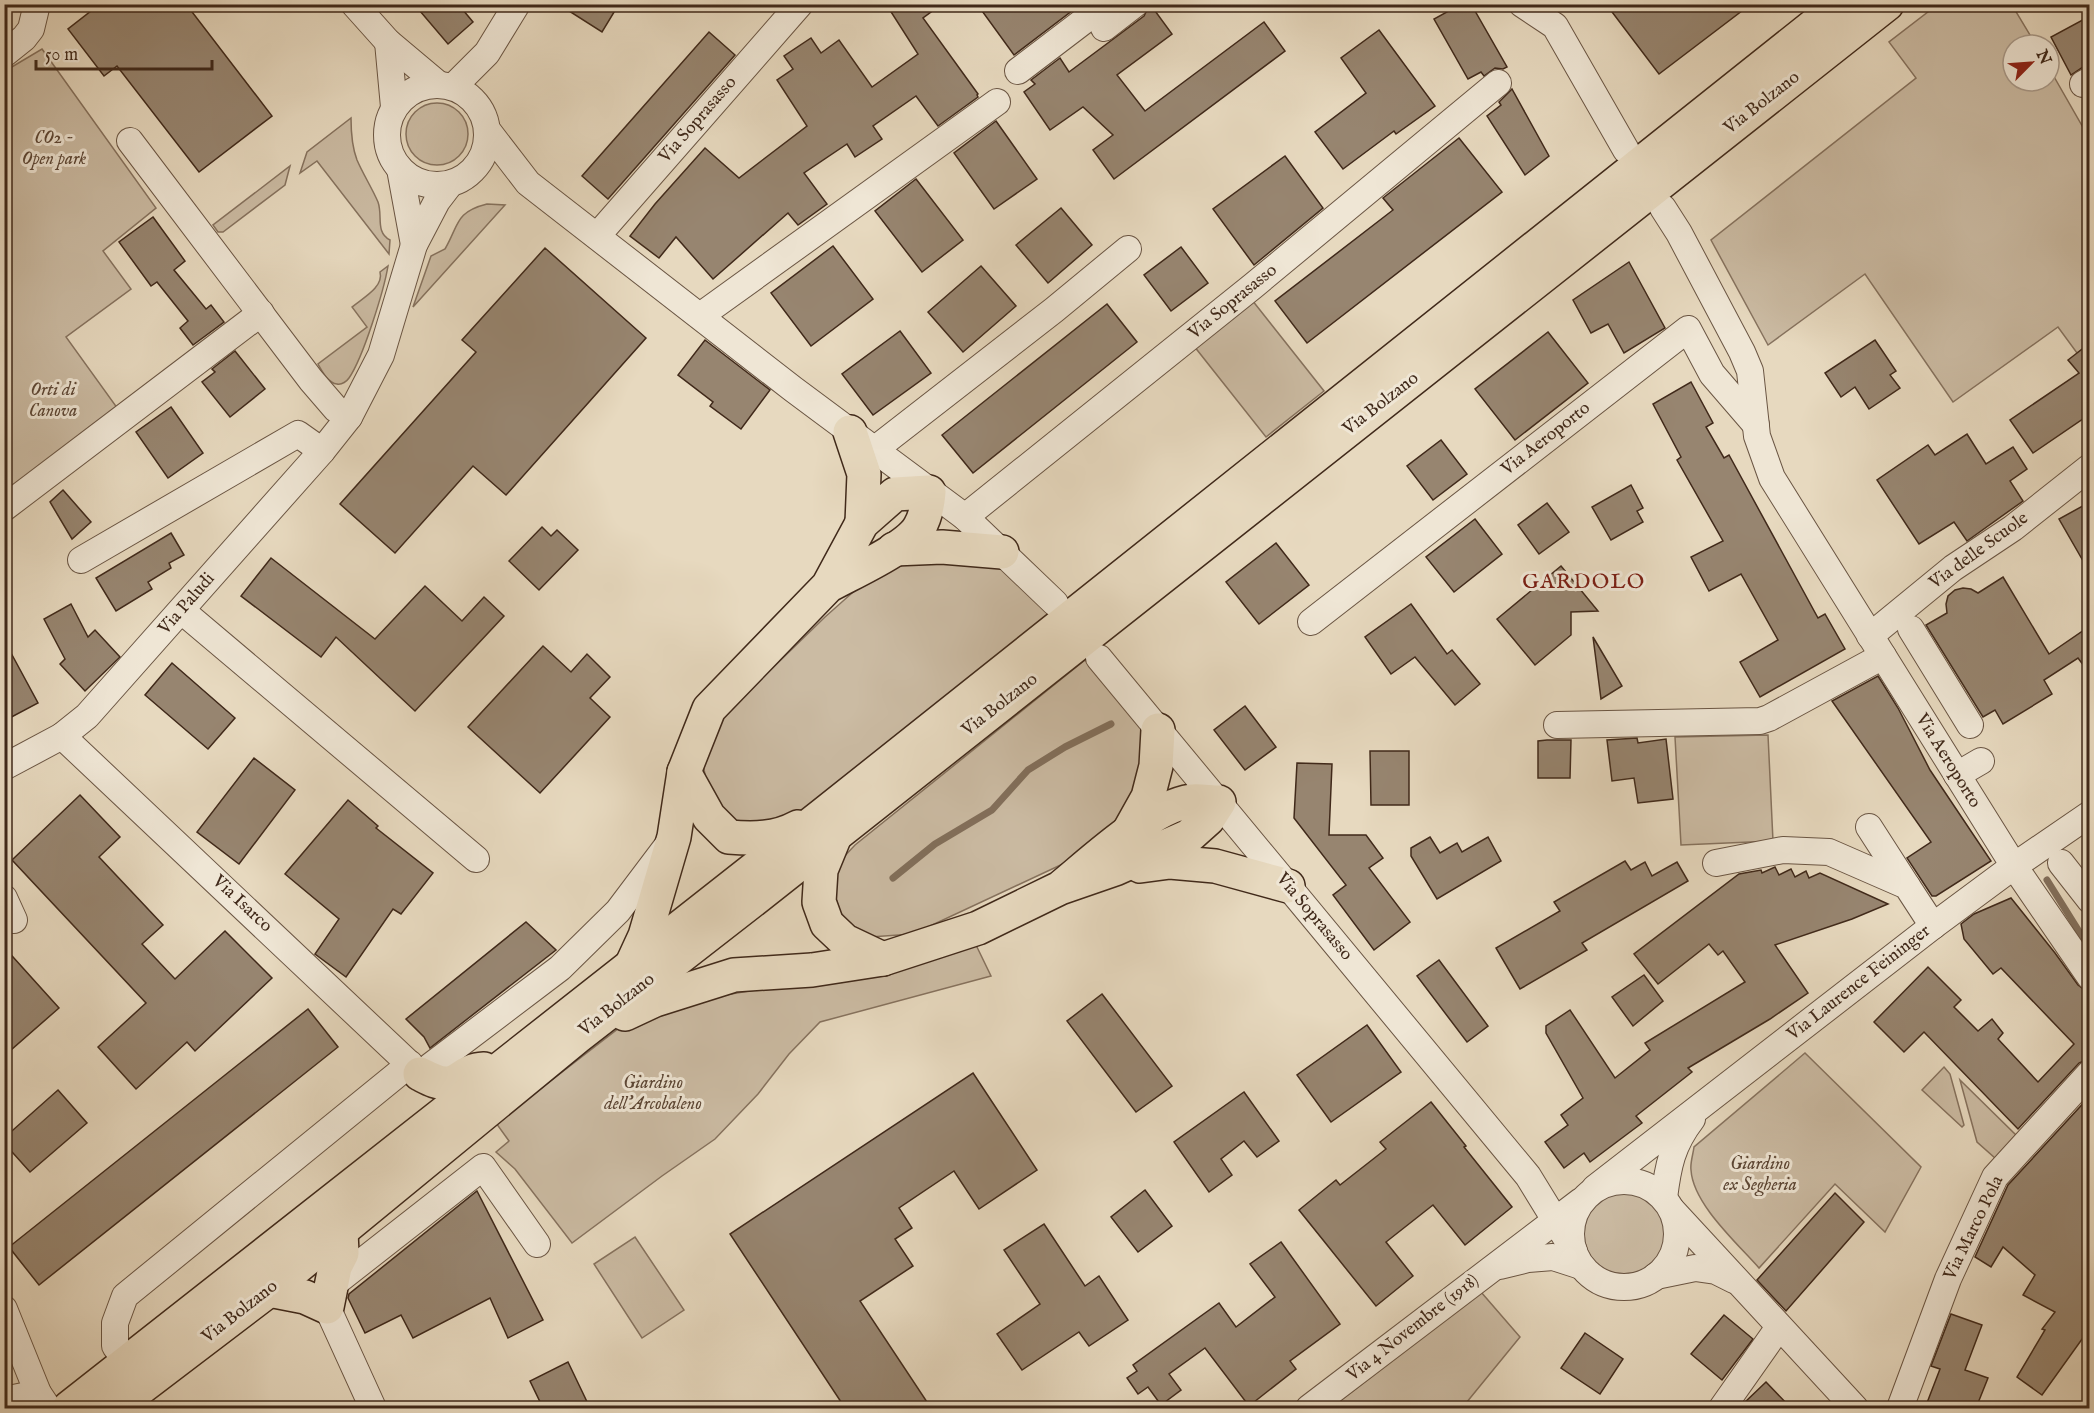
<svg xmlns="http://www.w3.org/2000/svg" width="2094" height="1413" font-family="'IM FELL English',serif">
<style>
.green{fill:#cbbba3;stroke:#86725e;stroke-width:1.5}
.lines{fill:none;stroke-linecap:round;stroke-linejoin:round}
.stream{stroke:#826f5b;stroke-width:7}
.building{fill:#978570;stroke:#40291a;stroke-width:1.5}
.minor-casing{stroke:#6a5543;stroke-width:28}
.major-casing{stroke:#40291a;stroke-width:36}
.minor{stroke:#efe6d5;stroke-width:26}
.major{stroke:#e7d9bf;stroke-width:33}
.labels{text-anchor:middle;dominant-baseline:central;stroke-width:6;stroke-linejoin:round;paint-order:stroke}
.street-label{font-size:18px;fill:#40291a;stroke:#efe6d5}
.park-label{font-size:18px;font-style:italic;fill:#5c4635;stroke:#efe6d5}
.quarter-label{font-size:21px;letter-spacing:1.5px;fill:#7a1f14;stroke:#efe6d5}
</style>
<rect width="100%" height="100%" fill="#e7d9bf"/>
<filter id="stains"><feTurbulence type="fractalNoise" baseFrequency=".00333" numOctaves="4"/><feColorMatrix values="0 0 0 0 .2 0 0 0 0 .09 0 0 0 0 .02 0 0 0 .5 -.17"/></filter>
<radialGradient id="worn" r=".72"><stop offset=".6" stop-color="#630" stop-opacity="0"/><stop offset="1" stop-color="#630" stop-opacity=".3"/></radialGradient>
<g class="green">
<path d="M1937 5H2012L2036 45H2013V81H2049V68L2089 138V344L2077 353 2058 327 1953 402 1865 274 1768 345 1711 240 1916 78 1889 42Z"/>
<path d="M42 49 156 208 103 251 131 289 66 337 118 409 5 498V71Z"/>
<circle cx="437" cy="134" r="31"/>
<path d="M351 118C351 133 352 147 357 160 363 174 372 188 378 202 383 216 375 232 390 240L389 254 317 161 300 173 307 152Z"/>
<path d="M290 166 285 185 223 232H218L213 225Z"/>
<path d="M487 204 505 205 413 307 431 256 445 249C459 225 455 212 487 204Z"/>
<path d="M388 266C384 290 363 358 349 378 347 381 342 385 337 384 328 383 322 371 318 364L367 327 352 307C363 298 384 287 380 272Z"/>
<path d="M1252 300 1324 391 1266 437 1194 346Z"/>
<path d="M896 554 995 561 1049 615 806 813 764 825 733 821 710 801 703 764 716 723 825 617Z"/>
<path d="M1085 660 1147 735 1140 792 1117 830 1082 855 913 934 870 937 853 927 840 912 835 895V881L841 860 855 845Z"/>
<path d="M1768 735 1773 841 1681 845 1675 737Z"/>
<path d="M976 945 991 976 820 1022 789 1054 758 1094 715 1139 662 1176 572 1243 515 1169 496 1152 509 1141 496 1123 623 1025 689 1001 755 990 876 977Z"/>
<path d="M1805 1053 1921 1167 1885 1232 1835 1184 1759 1268C1737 1243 1693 1204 1691 1170 1690 1163 1693 1155 1694 1147Z"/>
<path d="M1944 1067 1950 1074 1964 1125 1962 1127 1922 1090Z"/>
<path d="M1960 1080 2018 1137 1995 1158 1977 1142Z"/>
<circle cx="1625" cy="1234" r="41"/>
<path d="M635 1237 684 1310 642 1338 594 1264Z"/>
<path d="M1481 1292 1520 1337 1462 1408H1331Z"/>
</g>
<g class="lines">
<g class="stream">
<path d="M893 878 935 844 992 810 1028 770 1065 747 1111 724"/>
<path d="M2047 880 2090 949"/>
</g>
</g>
<g class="building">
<path d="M100 4H186L272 116 199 172 117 66 104 76 68 29Z"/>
<path d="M414 4H458L473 22 448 44Z"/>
<path d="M558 4H619L602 32Z"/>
<path d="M886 4H942L923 18 978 94 977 95 978 97 938 126 916 96 873 126 882 139 855 157 847 144 804 173 827 204 798 225 788 213 713 279 676 237 659 258 630 236 655 204 705 148 739 178 807 126 777 80 793 69 784 56 811 38 821 53 839 40 872 87 918 54Z"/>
<path d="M977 4H1081L1014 55Z"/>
<path d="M1150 4 1172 34 1117 75 1145 111 1264 22 1285 51 1114 179 1093 150 1113 135 1083 107 1050 130 1024 92 1035 84 1031 80 1060 58 1069 72 1144 16Z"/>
<path d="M1443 4H1471L1507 67 1503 69 1495 68 1484 76 1481 72 1468 79 1434 19 1447 12Z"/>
<path d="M1606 4H1751L1659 74Z"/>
<path d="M2090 16V65L2083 67 2071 75 2051 37Z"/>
<path d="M1379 30 1435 106 1396 134 1394 131 1343 169 1315 132 1366 93 1341 58Z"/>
<path d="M709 32 735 55 608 199 582 176Z"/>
<path d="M1512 89 1549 156 1525 175 1487 116 1501 105 1499 102Z"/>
<path d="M996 121 1037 179 994 209 954 153Z"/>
<path d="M1459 138 1502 192 1307 343 1275 301 1393 210 1383 198Z"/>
<path d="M1285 156 1323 208 1254 265 1213 209Z"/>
<path d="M916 179 963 240 922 272 875 211Z"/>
<path d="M1061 208 1092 245 1048 283 1016 245Z"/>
<path d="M153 217 185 261 174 270 206 309 211 305 224 322 193 345 180 328 188 321 157 282 151 286 119 242Z"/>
<path d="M833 246 873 299 811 346 771 293Z"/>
<path d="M1181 247 1208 283 1171 311 1144 275Z"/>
<path d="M545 248 646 338 506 495 473 466 395 553 340 504 476 352 462 340Z"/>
<path d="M1629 262 1665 328 1624 353 1608 324 1591 333 1573 300Z"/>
<path d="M981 266 1016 306 963 352 928 312Z"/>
<path d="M1107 304 1137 342 973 473 942 435Z"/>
<path d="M900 331 931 373 873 415 842 374Z"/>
<path d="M1548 332 1588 383 1515 440 1475 389Z"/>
<path d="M705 340 770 390 741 429 710 406 713 402 678 375Z"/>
<path d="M1875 340 1896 371 1890 375 1900 388 1869 409 1855 387 1841 397 1825 373Z"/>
<path d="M2090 343V414L2033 453 2010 420 2079 373 2068 360Z"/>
<path d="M235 351 265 389 230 417 202 382 215 372 212 369Z"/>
<path d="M1691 382 1713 423 1706 427 1724 458 1729 455 1818 618 1825 614 1845 649 1760 697 1740 662 1778 640 1741 574 1709 591 1691 557 1723 541 1677 460 1681 457 1653 404Z"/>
<path d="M171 407 203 453 168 478 136 432Z"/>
<path d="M1967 434 1986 464 2013 447 2027 469 2010 481 2023 501 1967 541 1954 522 1919 544 1877 480 1928 445 1935 455Z"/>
<path d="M1441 440 1467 474 1433 500 1407 466Z"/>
<path d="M1631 485 1643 508 1637 511 1643 522 1611 540 1592 507Z"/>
<path d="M63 490 91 522 72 539 50 502Z"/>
<path d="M2090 502V573L2059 519Z"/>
<path d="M1547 503 1569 532 1539 554 1518 525Z"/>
<path d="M1475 519 1502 554 1454 592 1426 557Z"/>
<path d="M542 527 551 536 557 530 578 550 539 590 509 561Z"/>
<path d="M171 533 184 555 169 563 171 568 148 582 152 589 116 611 96 578Z"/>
<path d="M1276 543 1309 585 1259 624 1226 582Z"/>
<path d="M271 558 375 639 425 586 462 621 484 597 504 616 415 711 336 637 321 657 241 596Z"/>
<path d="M1561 566 1598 611 1571 612V635L1535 665 1497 619Z"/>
<path d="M2003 577 2049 654 2090 626V674L2078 658 2044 680 2052 694 2003 724 1995 710 1983 717 1926 625 1947 613 1946 604 1948 596 1955 590 1963 588 1971 589 1978 593Z"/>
<path d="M71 604 88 637 95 630 120 657 85 691 60 664 65 659 44 619Z"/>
<path d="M1411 604 1447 654 1452 650 1480 684 1455 705 1415 657 1391 674 1365 637Z"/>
<path d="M1593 637 1622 686 1601 699Z"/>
<path d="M4 640 38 703 4 721Z"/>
<path d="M543 646 571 672 587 654 610 677 590 698 610 717 540 793 468 727Z"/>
<path d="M172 663 235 718 208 749 145 695Z"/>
<path d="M1878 676 1898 708 1930 770 1991 861 1936 896H1932L1907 858 1931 842 1832 701Z"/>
<path d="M1245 706 1276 747 1245 770 1214 730Z"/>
<path d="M1637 738 1638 743 1666 739 1673 799 1638 803 1634 778 1612 781 1607 740Z"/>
<path d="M1547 740H1571L1570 778H1538V741Z"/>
<path d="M1370 751H1409V805H1371Z"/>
<path d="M254 758 295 790 239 864 197 832Z"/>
<path d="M1297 763 1332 764 1329 835H1366L1383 858 1369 868 1410 922 1374 950 1333 895 1346 885 1294 818Z"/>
<path d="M80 795 120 837 99 857 163 925 142 944 175 979 225 931 272 978 195 1051 187 1042 136 1089 98 1047 146 1003 12 860Z"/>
<path d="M348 800 378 826 376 828 433 873 401 914 393 909 346 977 315 954 339 919 285 874Z"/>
<path d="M1430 837 1440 853 1457 843 1462 852 1488 837 1501 861 1437 899 1411 856V848Z"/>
<path d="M1625 861 1631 870 1645 862 1652 876 1677 862 1688 881 1582 943 1587 950 1520 989 1496 948 1560 911 1554 902Z"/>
<path d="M1775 867 1779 875 1791 869 1795 877 1806 871 1809 878 1820 873 1888 904 1852 919 1775 945 1808 993 1770 1019 1688 1068 1692 1072 1636 1116 1642 1123 1590 1162 1584 1153 1564 1168 1545 1142 1568 1125 1561 1115 1583 1098 1546 1033V1026L1570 1010 1615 1078 1650 1050 1645 1043 1745 982 1723 951 1718 955 1709 944 1658 984 1634 954 1739 874 1761 870 1762 873Z"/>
<path d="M2011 898 2055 953 2078 985 2090 994V1058L2079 1063 2018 1129 1924 1032 1904 1052 1874 1022 1928 967 1961 1000 1954 1007 1978 1031 1992 1019 2003 1033 1998 1039 2038 1082 2074 1044 2001 968 1993 974 1964 939 1961 924 1974 914Z"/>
<path d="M526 922 556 950 430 1048 424 1037 406 1019Z"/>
<path d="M4 947 59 1008 4 1056Z"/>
<path d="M1439 960 1488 1026 1467 1042 1417 976Z"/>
<path d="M1644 975 1663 1001 1633 1026 1612 997Z"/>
<path d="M1102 994 1172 1086 1136 1112 1067 1021Z"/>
<path d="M308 1009 338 1047 39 1285 9 1247Z"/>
<path d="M1367 1025 1401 1072 1331 1122 1297 1075Z"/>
<path d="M973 1073 1037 1170 979 1209 954 1171 899 1208 912 1228 895 1239 913 1266 860 1301 931 1408H845L730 1234Z"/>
<path d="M58 1090 87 1123 30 1172 4 1143V1138Z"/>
<path d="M1244 1092 1279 1141 1257 1157 1244 1141 1221 1159 1232 1175 1209 1192 1174 1142Z"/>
<path d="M2090 1096V1328L2042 1395 2017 1377 2045 1330 2042 1329 2055 1312 2023 1295 2035 1275 2003 1247 1991 1267 1975 1257 2008 1185Z"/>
<path d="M1431 1102 1466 1146 1464 1147 1512 1207 1465 1245 1433 1205 1386 1242 1413 1276 1376 1306 1299 1210 1336 1180 1340 1185 1386 1149 1380 1142Z"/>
<path d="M1145 1190 1172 1226 1138 1252 1111 1217Z"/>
<path d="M477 1191 543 1320 508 1338 490 1298 413 1338 401 1315 365 1333 348 1298 349 1294Z"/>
<path d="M1835 1193 1864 1222 1786 1311 1757 1280Z"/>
<path d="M1044 1224 1085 1286 1099 1276 1128 1320 1089 1346 1079 1332 1022 1370 997 1334 1040 1304 1004 1250Z"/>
<path d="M1281 1242 1340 1324 1290 1361 1296 1369 1249 1406 1205 1348 1169 1374 1181 1390 1161 1405 1148 1387 1138 1394 1127 1378 1137 1371 1133 1365 1219 1303 1236 1327 1275 1297 1250 1264Z"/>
<path d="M1951 1314 1982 1325 1965 1370 1988 1378 1976 1408H1925L1940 1369 1931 1366Z"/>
<path d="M1724 1315 1753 1339 1722 1380 1691 1354Z"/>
<path d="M1585 1333 1623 1359 1600 1394 1561 1368Z"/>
<path d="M568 1362 590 1408H543L530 1381Z"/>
<path d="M1766 1382 1791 1408H1740L1743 1404Z"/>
</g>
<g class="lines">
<g class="minor-casing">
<g id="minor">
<path d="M354 4 388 42 438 84"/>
<path d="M1522 4 1555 26 1626 150"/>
<path d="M1104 28 1135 4"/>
<path d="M388 42 394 107"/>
<path d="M4 54 24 38 31 29 37 4"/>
<path d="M1018 71 1106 4"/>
<path d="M2083 84 2090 80"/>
<circle cx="437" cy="135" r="50"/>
<path d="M453 87 487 53 517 4"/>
<path d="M488 131 528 183 793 389 965 517 1055 603"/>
<path d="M130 141 311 380 336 409 349 417"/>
<path d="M400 169 414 245"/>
<path d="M1663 208 1679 233 1742 352 1750 371 1757 436 1772 478 2014 866 2090 977"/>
<path d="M597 236 800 4"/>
<path d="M700 316 997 102"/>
<path d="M874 450 1054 310 1128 249"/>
<path d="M4 508 261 313"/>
<path d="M965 517 1253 286 1498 83"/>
<path d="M81 560 298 434 322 451"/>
<path d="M182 611 476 859"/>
<path d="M1311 622 1688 329 1712 374 1756 425"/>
<path d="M1911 629 1970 725"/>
<path d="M1870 636 1953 568 2013 528 2090 467"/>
<path d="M1099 658 1528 1176 1574 1251"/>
<path d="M1557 725 1760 721 1769 718 1883 656"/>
<path d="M62 736 420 1074 560 968 618 911 667 846"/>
<path d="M4 767 62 736 87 716 322 451 349 417 381 355 414 245 437 201 450 184"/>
<path d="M1957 775 1981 761"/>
<path d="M1869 827 1907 886"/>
<path d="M1716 863 1783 850 1829 852 1907 886 1933 926"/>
<path d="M2061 863 2090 900"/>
<path d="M4 898 14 920"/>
<circle cx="1624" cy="1234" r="53"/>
<path d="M1595 1188 1933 926 2014 866 2090 814"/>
<path d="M1664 1198C1668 1166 1672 1145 1692 1119"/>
<path d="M1672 1210 1855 1408"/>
<path d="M1500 1266 1528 1259 1553 1257 1581 1266"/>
<path d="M1656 1276 1695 1268 1716 1271 1734 1280"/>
<path d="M331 1286 483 1167 537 1244"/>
<path d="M327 1307 373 1408"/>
<path d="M4 1309 38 1393 48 1408"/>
<path d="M127 1362 115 1346V1323L125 1296 410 1064"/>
<path d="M4 1400 38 1393"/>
<path d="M1309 1408 1581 1201"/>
<path d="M1722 1408 1779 1327"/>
<path d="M1900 1408 1948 1279 1995 1177 2090 1073"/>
</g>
</g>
<g class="major-casing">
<g id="major">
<path d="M850 432 864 474 862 523"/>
<path d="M894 549 942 547 1002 552"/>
<path d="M684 772 709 817 729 837C754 839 776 839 798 827"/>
<path d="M1129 831 1148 797 1156 766 1158 730"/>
<path d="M835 836 821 870 819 902 827 924 845 941 883 959"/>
<path d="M1140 866 1170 862 1215 866 1288 886"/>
<path d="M633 962 645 936 674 837 684 772 709 709 828 586 862 523 895 494 929 492C928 505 926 516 919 528 906 549 851 573 828 586"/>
<path d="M625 1014 655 1000 734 975 812 970 883 959 978 928 1060 888 1115 869 1189 836 1208 819 1219 802C1210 802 1199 800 1191 801 1150 807 1092 862 1060 888"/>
<path d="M420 1074C428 1078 438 1084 448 1083 461 1082 464 1070 484 1069"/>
<path d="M269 1290 305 1297 327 1307 335 1267 342 1253 341 1232"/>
<path d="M69 1408 824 814 1841 4"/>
<path d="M114 1408 269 1290 577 1037 757 897 1887 4"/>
</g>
</g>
<use href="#minor" class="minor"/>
<use href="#major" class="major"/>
</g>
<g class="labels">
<g class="street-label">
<text transform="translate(1762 103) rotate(-38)">Via Bolzano</text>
<text transform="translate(698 120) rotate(-49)">Via Soprasasso</text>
<text transform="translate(1233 302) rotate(-39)">Via Soprasasso</text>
<text transform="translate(1381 404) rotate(-38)">Via Bolzano</text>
<text transform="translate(1546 439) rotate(-38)">Via Aeroporto</text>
<text transform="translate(1979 551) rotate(-36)">Via delle Scuole</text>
<text transform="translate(187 604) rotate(-49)">Via Paludi</text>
<text transform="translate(1000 705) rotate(-38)">Via Bolzano</text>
<text transform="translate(1948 761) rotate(58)">Via Aeroporto</text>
<text transform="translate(242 904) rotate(43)">Via Isarco</text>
<text transform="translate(1314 917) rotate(50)">Via Soprasasso</text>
<text transform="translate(1859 983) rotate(-38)">Via Laurence Feininger</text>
<text transform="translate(617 1005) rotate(-38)">Via Bolzano</text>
<text transform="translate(1974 1228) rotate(-64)">Via Marco Pola</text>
<text transform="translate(240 1312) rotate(-38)">Via Bolzano</text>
<text transform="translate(1413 1328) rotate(-38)">Via 4 Novembre (1918)</text>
</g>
<g class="park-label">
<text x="54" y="138">CO2 -<tspan x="54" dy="21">Open park</tspan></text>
<text x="53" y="390">Orti di<tspan x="53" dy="21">Canova</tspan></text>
<text x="653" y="1083">Giardino<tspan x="653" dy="21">dell'Arcobaleno</tspan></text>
<text x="1760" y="1164">Giardino<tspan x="1760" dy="21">ex Segheria</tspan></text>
</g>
<g class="quarter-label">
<text x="1584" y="582">GARDOLO</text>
</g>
</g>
<rect width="2094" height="1413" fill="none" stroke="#e7d9bf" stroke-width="24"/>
<rect x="6" y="6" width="2082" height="1401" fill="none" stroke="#40291a" stroke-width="3"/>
<rect x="12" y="12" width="2070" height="1389" fill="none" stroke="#40291a" stroke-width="1.5"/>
<g transform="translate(2031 63) rotate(65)"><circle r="28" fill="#efe6d5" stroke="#a99a8a" stroke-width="1.5"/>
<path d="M0-4.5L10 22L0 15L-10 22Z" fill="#8f2418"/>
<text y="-9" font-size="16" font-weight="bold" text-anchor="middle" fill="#40291a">N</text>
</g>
<path d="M36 60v9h176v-9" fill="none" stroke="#40291a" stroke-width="3"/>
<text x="45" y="60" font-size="18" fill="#40291a" stroke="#efe6d5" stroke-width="4.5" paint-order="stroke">50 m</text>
<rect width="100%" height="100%" filter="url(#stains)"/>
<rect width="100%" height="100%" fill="url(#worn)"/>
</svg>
